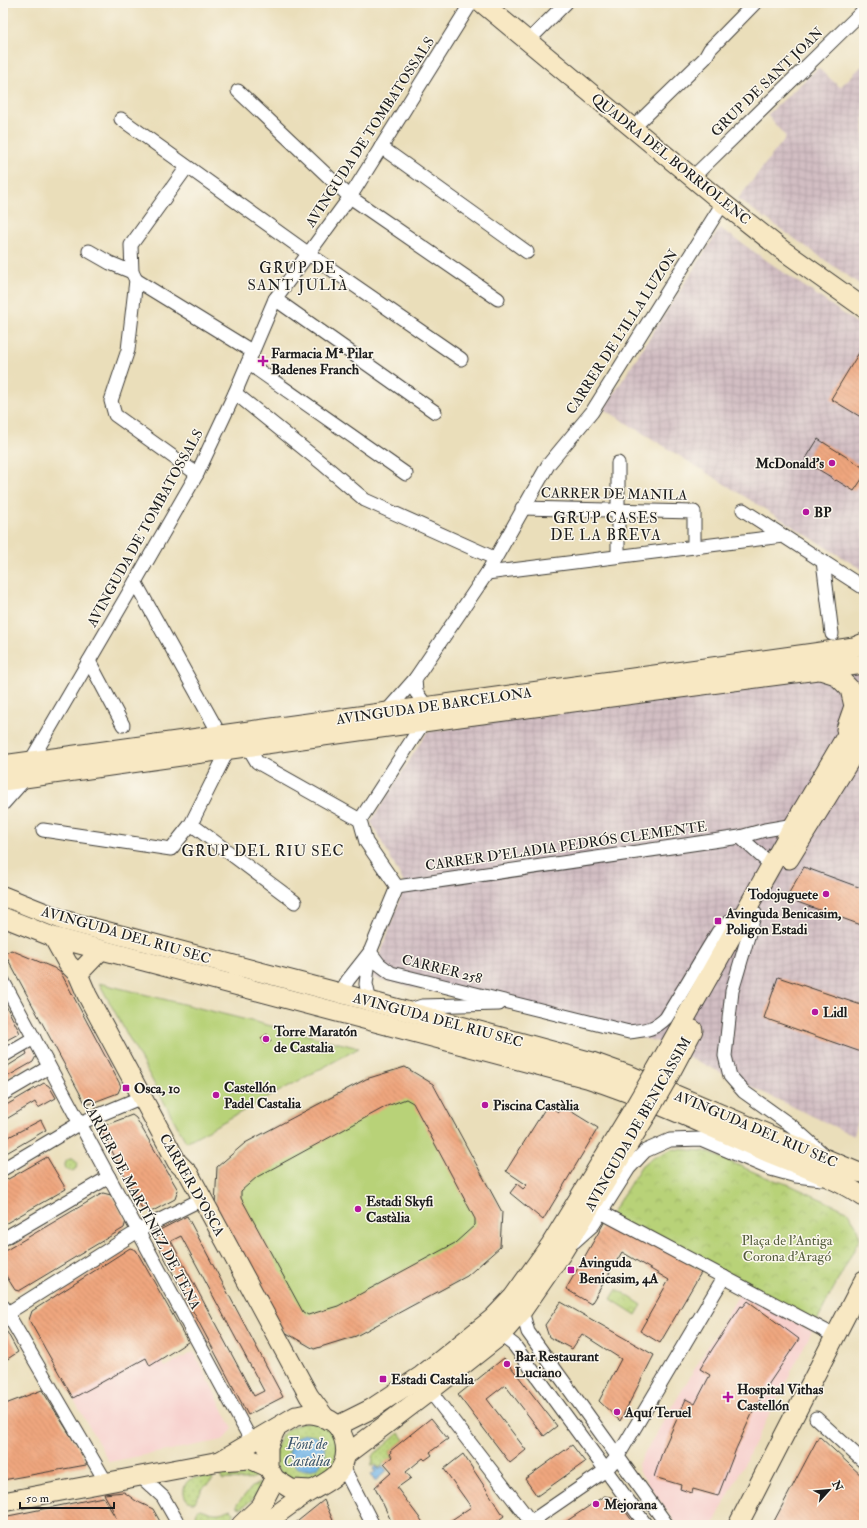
<svg xmlns="http://www.w3.org/2000/svg" width="867" height="1528" font-family="'IM FELL Double Pica',serif">
<style>
.built{fill:#f7d0cd}
.industrial{fill:url(#industrial-grid)}
.grass{fill:url(#grass-dots);stroke:#6a774a}
.park{fill:url(#park-crowns);stroke:#6a774a}
.garden{fill:#b8d278;stroke:#6a774a}
.water{fill:url(#water-ripples);stroke:#466881}
.building{fill:url(#building-back-hatch);fill-rule:evenodd}
.lines{fill:none;stroke-linecap:round;stroke-linejoin:round}
.street-casing{stroke:#3b3934;stroke-width:15}
.secondary-casing{stroke:#3b3934;stroke-width:21}
.street{stroke:#fff;stroke-width:13}
.secondary{stroke:#f8e8c3;stroke-width:19}
.secondary-bridge-casing{stroke:#3b3934;stroke-width:21;stroke-linecap:butt}
.secondary-bridge{stroke:#f8e8c3;stroke-width:19}
.poi-dot{fill:#b5179e;stroke:#fbf7ec;stroke-width:1.5}
.labels{text-anchor:middle;dominant-baseline:central;stroke-width:3;stroke-linejoin:round;paint-order:stroke}
.street-label{font-size:14px;fill:#1c1c1c;stroke:#fbf7ec}
.poi-label{font-size:14px;font-weight:bold;fill:#1c1c1c;stroke:#fbf7ec;text-anchor:start}
.park-label{font-size:14px;fill:#535c3c;stroke:#fbf7ec}
.neighbourhood-label{font-size:15px;letter-spacing:1px;fill:#1c1c1c;stroke:#fbf7ec}
.water-label{font-size:15px;font-style:italic;fill:#3e586d;stroke:#fbf7ec}
</style>
<defs>
<pattern id="industrial-grid" width="8" height="8" patternUnits="userSpaceOnUse"><rect width="8" height="8" fill="#d2bec3"/><path d="M0 4h8M4 0v8" fill="none" stroke="#b4a3a7"/></pattern>
<pattern id="grass-dots" width="8" height="8" patternUnits="userSpaceOnUse"><rect width="8" height="8" fill="#b8d278"/><path d="M2 2h.1M6 6h.1" fill="none" stroke="#9eb467" stroke-width="1.8" stroke-linecap="round"/></pattern>
<pattern id="park-crowns" width="20" height="18" patternUnits="userSpaceOnUse"><rect width="20" height="18" fill="#b8d278"/><path d="M2 6a3 3 0 1 1 6 0M12 15a3 3 0 1 1 6 0" fill="none" stroke="#9eb467"/></pattern>
<pattern id="water-ripples" width="26" height="14" patternUnits="userSpaceOnUse"><rect width="26" height="14" fill="#71b3e6"/><path d="M2 4q2-2 4 0t4 0M15 11q2-2 4 0t4 0" fill="none" stroke="#6199c5"/></pattern>
<pattern id="building-back-hatch" width="6" height="6" patternUnits="userSpaceOnUse"><rect width="6" height="6" fill="#efa67e"/><path d="M-1 5l2 2M0 0l6 6M5-1l2 2" fill="none" stroke="#cc8e6c"/></pattern>
</defs>
<rect width="100%" height="100%" fill="#fbf7ec"/>
<filter id="ink" filterUnits="userSpaceOnUse"><feTurbulence type="fractalNoise" baseFrequency=".025" numOctaves="2"/><feDisplacementMap in="SourceGraphic" scale="8" xChannelSelector="R" yChannelSelector="G"/><feConvolveMatrix kernelMatrix="1 2 1 2 8 2 1 2 1" color-interpolation-filters="sRGB"/></filter>
<filter id="wash" filterUnits="userSpaceOnUse"><feTurbulence type="fractalNoise" baseFrequency=".012" numOctaves="4" result="noise"/><feDisplacementMap in="SourceGraphic" scale="16" xChannelSelector="R" yChannelSelector="G"/><feGaussianBlur stdDeviation="0.9" result="paint"/><feColorMatrix in="noise" values="0 0 0 0 0 0 0 0 0 0 0 0 0 0 0 0 0 1.4 0 .05"/><feComposite in="paint" operator="in"/></filter>
<g filter="url(#wash)">
<rect width="100%" height="100%" fill="#eadeba"/>
<g class="built">
<path d="M740 1293 812 1331 713 1525H677L639 1471 638 1464Z"/>
<path d="M194 1352 233 1429 223 1440 109 1462 73 1398 146 1358 150 1365 161 1360 165 1367Z"/>
</g>
<g class="industrial">
<path d="M864 64V284L862 286 738 199 786 137 767 115 818 68 840 87Z"/>
<path d="M720 228 864 328V571L604 409Z"/>
<path d="M864 668V1098L854 1136 655 1041 372 978 405 885 371 822 427 732Z"/>
</g>
<g class="grass">
<circle cx="71" cy="1165" r="6"/>
<path d="M310 1421C314 1422 321 1422 325 1424 338 1433 341 1451 333 1465 323 1479 301 1484 286 1477 270 1469 273 1446 283 1434 290 1426 300 1424 310 1421Z"/>
<path d="M399 1433 404 1440 390 1451 391 1453 390 1454 392 1457 379 1468 376 1465 371 1466 373 1460 372 1456Z"/>
<path d="M242 1469H250L257 1474V1476C246 1484 235 1477 223 1480L220 1477 221 1474Z"/>
<path d="M210 1475 213 1480 203 1488 195 1502C182 1504 180 1484 191 1479 196 1477 204 1477 210 1475Z"/>
<path d="M259 1483 261 1485C259 1496 250 1501 242 1508L237 1507V1504L252 1487Z"/>
<path d="M200 1509C214 1513 216 1516 231 1509L234 1512V1515L222 1525H202C197 1521 193 1513 200 1509Z"/>
</g>
<g class="park">
<path d="M672 1149 705 1151 768 1178 790 1185 847 1211 856 1225 860 1238 813 1328 608 1219 642 1165 653 1158Z"/>
<path d="M617 1289 642 1305 636 1315 611 1299Z"/>
</g>
<g class="garden">
<path d="M99 983 359 1048 186 1142Z"/>
<path d="M405 1067 433 1084 502 1212 500 1247 467 1276 356 1336 314 1349 283 1331 215 1206 217 1167 245 1143 366 1079Z"/>
</g>
<g class="water">
<circle cx="307" cy="1452" r="18"/>
<path d="M383 1466 387 1471 375 1481 371 1475 376 1471 373 1470 374 1467H377L378 1470Z"/>
</g>
<g id="blocks">
<g class="building">
<path d="M860 351 864 353V419L831 399Z"/>
<path d="M818 439 864 468V476L854 491 836 480 835 481 831 478V477L816 468V469L813 467 814 466 805 460Z"/>
<path d="M804 867 864 889V926L786 898Z"/>
<path d="M11 950 54 968 61 973 121 1086 118 1093 89 1104 85 1103 5 954Z"/>
<path d="M778 977 864 1006V1053L764 1018Z"/>
<path d="M3 1000 20 1033 7 1040 4 1033 6 1032 3 1026Z"/>
<path d="M267 1034 271 1041 265 1044 261 1038Z"/>
<path d="M31 1046 36 1056 33 1062 3 1079V1069L27 1054 25 1049Z"/>
<path d="M405 1067 433 1084 502 1212 500 1247 467 1276 356 1336 314 1349 283 1331 215 1206 217 1167 245 1143 366 1079ZM406 1099 413 1103 475 1219V1225L455 1243 338 1306 308 1315 303 1312 241 1198V1191L257 1177 387 1106Z"/>
<path d="M44 1083 49 1086 56 1098 38 1108 35 1102 3 1121V1107Z"/>
<path d="M548 1104 558 1112 564 1107 598 1128 543 1220 510 1193 517 1184 523 1189 527 1185 506 1171Z"/>
<path d="M132 1115 136 1118 178 1190 175 1199 151 1212 142 1209 101 1130 103 1126Z"/>
<path d="M41 1120 46 1130 3 1155V1140Z"/>
<path d="M47 1157 66 1189 3 1225V1182Z"/>
<path d="M103 1193 111 1195 126 1221 124 1228 19 1291 15 1290 3 1271V1252Z"/>
<path d="M187 1216 283 1397 248 1415 152 1234ZM181 1236 264 1391 254 1396 171 1241Z"/>
<path d="M608 1216 702 1271 660 1343 640 1331 669 1280 622 1252 591 1304 566 1289Z"/>
<path d="M130 1248 136 1250 188 1342 150 1366 146 1358 73 1398 29 1320 32 1311Z"/>
<path d="M748 1301 799 1339 770 1382 752 1414 736 1449 718 1496 693 1489 692 1493 680 1489 681 1485 654 1477 663 1450 686 1399 695 1404 710 1375 700 1369 713 1348 741 1306 743 1307Z"/>
<path d="M561 1302 654 1355 620 1421 599 1401 621 1359 582 1334 572 1349 549 1337 545 1325Z"/>
<path d="M3 1332H7L18 1352 3 1362Z"/>
<path d="M504 1358 557 1426 544 1436 505 1385 487 1399 526 1450 510 1463 458 1395Z"/>
<path d="M42 1390 87 1462 86 1465 3 1480V1405Z"/>
<path d="M431 1418 448 1439 430 1452 432 1455 425 1460 423 1458 406 1472 411 1478 397 1488 425 1525H393L375 1487 392 1472 384 1463 392 1457 390 1454 391 1453 390 1451Z"/>
<path d="M819 1436 864 1478V1513L861 1517 863 1519 859 1525H772Z"/>
<path d="M572 1445 585 1462 537 1496 525 1479Z"/>
<path d="M463 1454 504 1516 492 1525H444L471 1507 444 1469Z"/>
<path d="M124 1492 136 1501 153 1509 162 1525H3V1517L103 1497 116 1518 113 1510 104 1494Z"/>
<path d="M604 1496 616 1498 635 1525H561Z"/>
<path d="M324 1500 335 1525H293Z"/>
</g>
</g>
</g>
<g filter="url(#ink)">
<use href="#blocks" fill-opacity="0" stroke="#3b3934" stroke-width="1"/>
<g class="lines">
<g class="street-casing">
<g id="street">
<path d="M528 41 566 3"/>
<path d="M238 91 350 197 498 299"/>
<path d="M121 119 309 254 461 359"/>
<path d="M633 128 705 58 710 49 755 3"/>
<path d="M381 147 527 252"/>
<path d="M187 167 131 245 132 272 136 280 128 350 111 401 115 415 197 474"/>
<path d="M693 177 864 10"/>
<path d="M89 251 110 263 132 272"/>
<path d="M136 280 253 352"/>
<path d="M275 299 435 412"/>
<path d="M248 363 406 474"/>
<path d="M235 393 324 465 365 500 494 558"/>
<path d="M522 508 694 512V547"/>
<path d="M743 510 864 588"/>
<path d="M618 556V463"/>
<path d="M823 561 832 634"/>
<path d="M487 573 783 536"/>
<path d="M135 582 220 735"/>
<path d="M89 661 123 725"/>
<path d="M415 679 416 692 427 707"/>
<path d="M386 712 415 679 487 573 548 465 592 412 723 203"/>
<path d="M248 747 257 762 360 820"/>
<path d="M3 804 26 778 30 762 135 582 197 474 235 393 275 299 350 197 471 3"/>
<path d="M191 824 295 902"/>
<path d="M43 830 171 849 191 824 228 750"/>
<path d="M740 837 771 865"/>
<path d="M397 887 740 837 765 830 794 825"/>
<path d="M755 913 732 991 725 1056 730 1076 744 1092 793 1127 822 1153"/>
<path d="M370 952 379 964 391 973 629 1032C645 1030 654 1030 666 1018L718 932 740 913"/>
<path d="M3 981 252 1442"/>
<path d="M340 993 348 980 370 952"/>
<path d="M370 1002 366 984 370 952 397 887 366 842 360 820 423 723"/>
<path d="M407 1011 422 1006 499 1004"/>
<path d="M3 1056 34 1038"/>
<path d="M3 1094 49 1067"/>
<path d="M3 1169 80 1123 142 1097"/>
<path d="M601 1212 835 1336"/>
<path d="M3 1239 109 1177"/>
<path d="M574 1242 593 1225 629 1168 645 1151 670 1140 701 1139 771 1169 796 1176 821 1179"/>
<path d="M3 1306 106 1482"/>
<path d="M522 1311 528 1332 667 1525"/>
<path d="M3 1316 138 1231 202 1199"/>
<path d="M501 1335 514 1345 646 1525"/>
<path d="M430 1391 531 1522"/>
<path d="M816 1418 864 1462"/>
<path d="M342 1465 373 1525"/>
<path d="M140 1476 163 1497 179 1525"/>
<path d="M526 1525 606 1470 618 1456 724 1277"/>
</g>
</g>
<g class="secondary-casing">
<g id="secondary">
<path d="M482 3 723 203 781 249 864 308"/>
<path d="M817 669 836 675 850 689 854 706 846 729"/>
<path d="M3 765 814 653 854 647 864 643"/>
<path d="M3 781 459 717 864 664"/>
<path d="M789 859 864 737"/>
<path d="M3 896 63 920 340 993 592 1062 631 1076 831 1161 857 1172 864 1173"/>
<path d="M3 917 53 937 587 1078C648 1098 706 1125 765 1151 798 1165 834 1177 864 1197"/>
<path d="M53 937 68 964 78 974 87 995 177 1162 189 1174 309 1396 326 1419"/>
<path d="M78 974 101 950"/>
<path d="M655 1072 794 825 845 738 854 728 864 712"/>
<path d="M667 1079 693 1030"/>
<path d="M337 1426 371 1409 421 1376 492 1319 513 1297 551 1244 634 1108"/>
<path d="M276 1428 268 1446V1467L275 1479 291 1489 312 1490"/>
<path d="M347 1454 430 1391 501 1335 522 1311 562 1253 647 1114"/>
<path d="M220 1461 296 1416C300 1416 304 1414 308 1414 317 1413 333 1420 338 1427 348 1442 349 1461 336 1475 326 1484 313 1489 303 1496 289 1505 276 1515 263 1525"/>
<path d="M3 1502 220 1461 250 1459 268 1467"/>
<path d="M241 1525 261 1506 275 1479"/>
<path d="M738 1525 864 1280"/>
</g>
</g>
<use href="#street" class="street"/>
<use href="#secondary" class="secondary"/>
<g class="secondary-bridge-casing">
<g id="secondary-bridge">
<path d="M634 1108 655 1072"/>
<path d="M647 1114 667 1079"/>
</g>
</g>
<use href="#secondary-bridge" class="secondary-bridge"/>
</g>
</g>
<g class="poi-dot">
<path d="M261 355h4v4h4v4h-4v4h-4v-4h-4v-4h4z"/>
<circle cx="832" cy="463" r="4"/>
<circle cx="806" cy="512" r="4"/>
<circle cx="826" cy="894" r="4"/>
<rect x="714" y="917" width="8" height="8" rx="2"/>
<circle cx="815" cy="1012" r="4"/>
<circle cx="266" cy="1039" r="4"/>
<rect x="122" y="1084" width="8" height="8" rx="2"/>
<circle cx="216" cy="1095" r="4"/>
<circle cx="485" cy="1105" r="4"/>
<circle cx="358" cy="1209" r="4"/>
<rect x="567" y="1266" width="8" height="8" rx="2"/>
<circle cx="507" cy="1364" r="4"/>
<rect x="379" y="1375" width="8" height="8" rx="2"/>
<path d="M726 1391h4v4h4v4h-4v4h-4v-4h-4v-4h4z"/>
<circle cx="617" cy="1412" r="4"/>
<circle cx="596" cy="1504" r="4"/>
</g>
<g class="labels">
<g class="street-label">
<text transform="translate(767 82) rotate(-44)">GRUP DE SANT JOAN</text>
<text transform="translate(370 132) rotate(-57)">AVINGUDA DE TOMBATOSSALS</text>
<text transform="translate(671 159) rotate(39)">QUADRA DEL BORRIOLENC</text>
<text transform="translate(622 332) rotate(-57)">CARRER DE L'ILLA LUZON</text>
<text transform="translate(614 494) rotate(1)">CARRER DE MANILA</text>
<text transform="translate(145 528) rotate(-61)">AVINGUDA DE TOMBATOSSALS</text>
<text transform="translate(434 706) rotate(-8)">AVINGUDA DE BARCELONA</text>
<text transform="translate(566 846) rotate(-8)">CARRER D'ELADIA PEDRÓS CLEMENTE</text>
<text transform="translate(126 935) rotate(16)">AVINGUDA DEL RIU SEC</text>
<text transform="translate(442 969) rotate(14)">CARRER 258</text>
<text transform="translate(438 1020) rotate(15)">AVINGUDA DEL RIU SEC</text>
<text transform="translate(638 1124) rotate(-60)">AVINGUDA DE BENICÀSSIM</text>
<text transform="translate(756 1129) rotate(23)">AVINGUDA DEL RIU SEC</text>
<text transform="translate(192 1185) rotate(60)">CARRER D'OSCA</text>
<text transform="translate(141 1204) rotate(62)">CARRER DE MARTÍNEZ DE TENA</text>
</g>
<g class="poi-label">
<text x="271" y="353">Farmacia Mª Pilar<tspan x="271" dy="16">Badenes Franch</tspan></text>
<text x="824" y="463" text-anchor="end">McDonald's</text>
<text x="814" y="512">BP</text>
<text x="818" y="894" text-anchor="end">Todojuguete</text>
<text x="726" y="913">Avinguda Benicasim,<tspan x="726" dy="16">Poligon Estadi</tspan></text>
<text x="823" y="1012">Lidl</text>
<text x="274" y="1031">Torre Maratón<tspan x="274" dy="16">de Castalia</tspan></text>
<text x="224" y="1087">Castellón<tspan x="224" dy="16">Padel Castalia</tspan></text>
<text x="134" y="1088">Osca, 10</text>
<text x="493" y="1105">Piscina Castàlia</text>
<text x="366" y="1201">Estadi Skyfi<tspan x="366" dy="16">Castàlia</tspan></text>
<text x="579" y="1262">Avinguda<tspan x="579" dy="16">Benicasim, 4A</tspan></text>
<text x="515" y="1356">Bar Restaurant<tspan x="515" dy="16">Luciano</tspan></text>
<text x="391" y="1379">Estadi Castalia</text>
<text x="737" y="1389">Hospital Vithas<tspan x="737" dy="16">Castellón</tspan></text>
<text x="625" y="1412">Aquí Teruel</text>
<text x="604" y="1504">Mejorana</text>
</g>
<g class="park-label">
<text x="787" y="1240">Plaça de l'Antiga<tspan x="787" dy="16">Corona d'Aragó</tspan></text>
</g>
<g class="neighbourhood-label">
<text x="298" y="268">GRUP DE<tspan x="298" dy="17">SANT JULIÀ</tspan></text>
<text x="606" y="518">GRUP CASES<tspan x="606" dy="17">DE LA BREVA</tspan></text>
<text x="263" y="851">GRUP DEL RIU SEC</text>
</g>
<g class="water-label">
<text x="307" y="1444">Font de<tspan x="307" dy="17">Castàlia</tspan></text>
</g>
</g>
<rect width="867" height="1528" fill="none" stroke="#fbf7ec" stroke-width="16"/>
<g transform="translate(829 1490) rotate(63)" stroke="#fbf7ec" stroke-width="3" paint-order="stroke">
<path d="M0-3L7 15L0 10L-7 15Z" fill="#1c1c1c"/>
<text y="-6" font-size="11" font-weight="bold" text-anchor="middle" fill="#1c1c1c">N</text>
</g>
<path d="M20 1502v6h94v-6" fill="none" stroke="#1c1c1c" stroke-width="2"/>
<text x="26" y="1502" font-size="12" fill="#1c1c1c" stroke="#fbf7ec" stroke-width="3" paint-order="stroke">50 m</text>
</svg>
